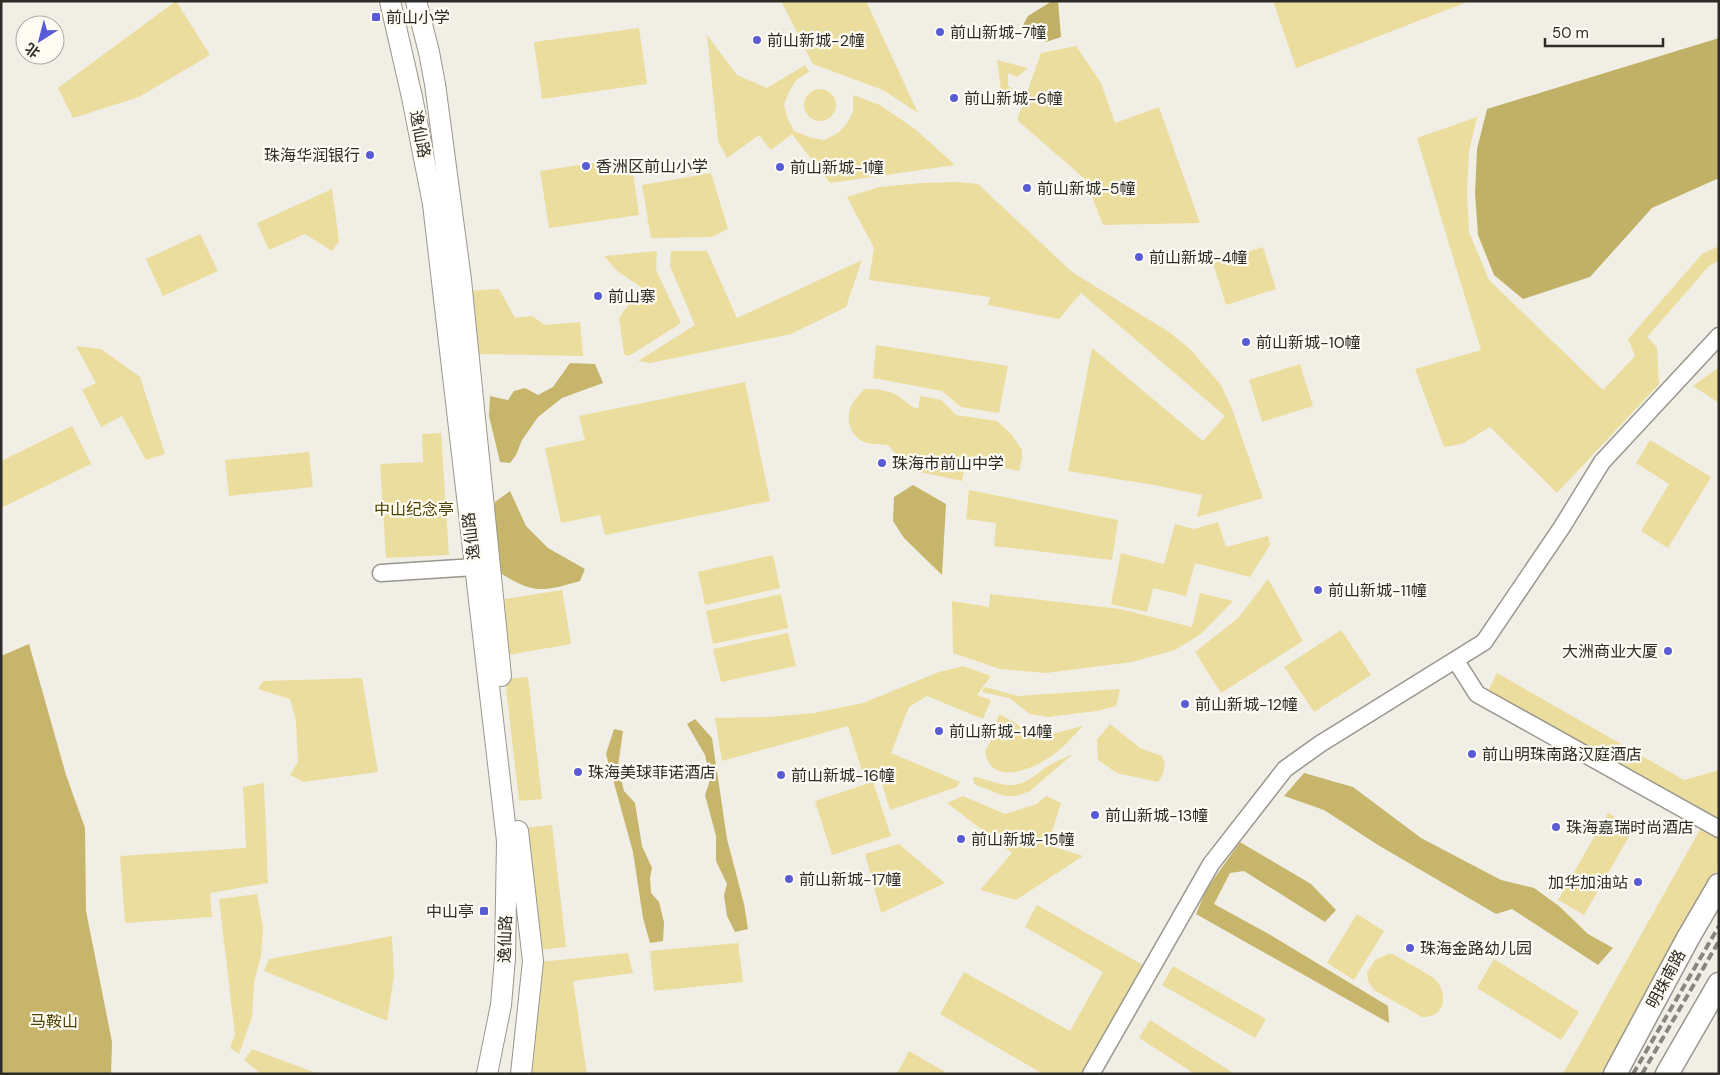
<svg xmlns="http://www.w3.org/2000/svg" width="1720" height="1075" font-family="'DM Sans','Noto Sans SC',sans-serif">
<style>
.green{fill:#ebdd9e}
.forest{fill:#c6b56b}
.water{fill:#c1b167}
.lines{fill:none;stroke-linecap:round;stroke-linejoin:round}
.minor-casing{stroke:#99978d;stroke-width:19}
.major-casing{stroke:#99978d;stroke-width:22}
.highway-casing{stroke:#99978d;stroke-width:25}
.minor{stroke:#fff;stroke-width:16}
.major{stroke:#fff;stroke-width:20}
.highway{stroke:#fff;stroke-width:22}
.rail{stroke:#87867f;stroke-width:4;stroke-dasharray:8 4;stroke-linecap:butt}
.poi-dot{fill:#585bd3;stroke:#fefcf2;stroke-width:2}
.labels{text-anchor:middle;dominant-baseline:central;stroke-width:4.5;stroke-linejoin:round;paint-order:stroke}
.poi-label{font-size:16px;fill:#2d2c28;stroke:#fefcf2;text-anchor:start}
.street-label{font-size:16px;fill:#2d2c28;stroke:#fefcf2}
.park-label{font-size:16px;fill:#4d4103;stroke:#fefcf2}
</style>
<rect width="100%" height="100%" fill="#f1efe5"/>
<g class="green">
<path d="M176 1 210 55 139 97 73 118 58 88Z"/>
<path d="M781 1H866L918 113 883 90 813 64Z"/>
<path d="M1273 1H1470L1296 68Z"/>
<path d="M639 28 647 84 542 99 534 42Z"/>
<path d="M707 35 737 75 767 88 805 65 809 72 796 80 789 92 784 104 787 117 794 131 812 138 824 140 838 133 848 122 853 111V95L880 105 915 129 955 165 830 183 792 134 771 150 759 135 727 158 718 141Z"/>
<path d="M1076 46 1101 83 1115 123 1159 107 1200 223 1103 225 1085 179 1017 120 1041 53Z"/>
<path d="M997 60 1028 68 1017 77 1008 73V86L1016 91 1019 96 1002 98Z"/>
<circle cx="820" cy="105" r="16"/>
<path d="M1477 117 1469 151 1467 191 1469 232 1489 280 1603 390 1635 356 1628 339 1702 254 1719 246V261L1710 265 1647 337 1657 347 1659 384 1557 493 1490 427 1462 444 1444 447 1415 369 1481 350 1417 138Z"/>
<path d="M631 157 639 215 549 228 540 171Z"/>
<path d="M711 173 728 229 712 237 651 238 642 185Z"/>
<path d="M960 182 978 184 1072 272 1169 332 1190 349 1221 385 1232 409 1263 498 1197 517 1202 495 1159 486 1068 471 1092 348 1203 441 1225 416 1081 293 1059 319 988 305 990 297 869 280 874 248 847 197 879 187 921 183Z"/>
<path d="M332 189 339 241 332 251 305 234 269 250 257 223Z"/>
<path d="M200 234 218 271 163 296 146 259Z"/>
<path d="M1263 247 1276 289 1226 305 1213 263Z"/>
<path d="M657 251 656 270 681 323 629 356 624 354 619 318 641 287 617 271 604 256Z"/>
<path d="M671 251H707L737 318 862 260 846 307 791 334 650 363 638 361 695 325 670 266Z"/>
<path d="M499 289 515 318 532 316 545 325 580 322 583 356 477 354 467 291Z"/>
<path d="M876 345 1008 366 999 413 961 407 942 391 873 378Z"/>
<path d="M76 346 101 349 140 377 165 454 146 460 122 416 101 427 82 390 96 383Z"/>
<path d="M1300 364 1313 406 1262 422 1249 380Z"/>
<path d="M1719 367V403L1693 386Z"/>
<path d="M745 382 770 501 605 535 600 515 561 523 545 448 585 440 579 416Z"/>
<path d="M865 389C878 389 891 390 901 398 908 403 911 407 918 409L920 396 941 400 956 415 997 421 1012 435 1022 450V458L1019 471 966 461 962 481 910 470 888 445C881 444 871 445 864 442 849 436 845 417 852 404 855 398 860 394 865 389Z"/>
<path d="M72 426 91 464 1 508V461Z"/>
<path d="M441 433 449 555 386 558 380 464 423 462 422 434Z"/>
<path d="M1650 440 1711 477 1668 548 1641 531 1669 484 1636 463Z"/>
<path d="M309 452 313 487 229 496 225 460Z"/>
<path d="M969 490 1118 520 1112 560 994 546 996 523 966 519Z"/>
<path d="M1218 522 1226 547 1268 536 1270 545 1250 577 1195 563 1186 596 1153 588 1147 612 1111 604 1121 553 1164 564 1175 524 1194 529Z"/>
<path d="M773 555 780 588 705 605 698 572Z"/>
<path d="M1268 579 1303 641 1221 693 1195 652 1238 618Z"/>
<path d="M562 590 571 644 508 655 499 600Z"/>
<path d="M1200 593 1233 601 1201 634 1175 650 1132 662 1046 673 1000 669 953 653 952 601 989 607 990 594 1120 609 1192 627Z"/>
<path d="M781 594 788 628 713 644 706 611Z"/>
<path d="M1341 630 1371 675 1314 712 1284 667Z"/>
<path d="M788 633 796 666 721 682 713 649Z"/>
<path d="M963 666 991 676 977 695 991 700 983 719 927 696 909 707 891 753 960 782 957 787 890 810 878 771H862L848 726 722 761 715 718 769 717 814 713 863 703 939 672Z"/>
<path d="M1497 673 1684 780 1719 770V821L1487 693Z"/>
<path d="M528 677 542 799 519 801 505 679Z"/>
<path d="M362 678 378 772 303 782 290 775 298 762 296 720 290 699 258 689 263 681Z"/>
<path d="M985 687 1018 696 1120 689 1116 706 1097 711 1048 717 1030 714 1009 698 982 692Z"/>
<path d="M999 714 1014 722 1031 735 1055 733 1083 726C1075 734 1067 744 1058 751 1043 764 1003 785 989 763 987 760 986 755 985 752L992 738Z"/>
<path d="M1110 724 1140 748 1162 756C1167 766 1164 773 1158 782L1117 773 1098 760 1097 740Z"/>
<path d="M1073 754 1030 791 1016 796H1004L974 784 973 777C986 778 1001 786 1011 785 1025 785 1035 775 1045 768 1054 762 1064 758 1073 754Z"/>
<path d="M873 782 891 836 832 855 815 801Z"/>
<path d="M264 783 268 883 210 893 212 917 125 923 120 856 246 848 243 787Z"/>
<path d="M963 796 1005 814 1037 804 1046 796 1061 803 1048 845 1083 856 1016 900 980 890 1012 853 947 803Z"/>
<path d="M1608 813 1634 828 1584 915 1558 900Z"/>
<path d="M552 825 566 947 539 950 525 828Z"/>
<path d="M1702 826 1719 836V867L1602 1074H1563Z"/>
<path d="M899 844 945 883 881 913 865 854Z"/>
<path d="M257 894 263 927 261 955 254 983 252 1017 239 1054 230 1048 235 1035 219 899Z"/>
<path d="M1037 905 1143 965 1082 1074H1043L940 1014 964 972 1070 1031 1103 972 1025 927Z"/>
<path d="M1357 914 1384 931 1354 980 1327 963Z"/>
<path d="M392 936 394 976 387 1021 264 971 269 959Z"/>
<path d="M738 943 743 982 654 991 650 951Z"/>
<path d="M628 953 633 973 573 981 587 1074H532L529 1047 539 962Z"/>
<path d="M1388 954H1393L1434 978C1449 993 1446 1018 1422 1017L1374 990 1368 981 1367 973 1375 960Z"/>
<path d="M1494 959 1579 1012 1561 1040 1477 988Z"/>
<path d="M1173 966 1266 1019 1255 1038 1162 985Z"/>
<path d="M1150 1020 1235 1074H1195L1139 1038Z"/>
<path d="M252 1049 319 1074H261L244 1060Z"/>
<path d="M909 1051 949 1074H897Z"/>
</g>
<g class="forest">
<path d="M570 363 595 364 603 383 562 398 538 417 522 440 516 455 510 463 500 462 489 416 490 396 508 400 514 391 525 388 538 395 553 387Z"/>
<path d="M913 485 946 504 942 575 904 538 893 521 894 497Z"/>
<path d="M510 491 526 526 548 548 585 569 580 581C542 592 535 594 500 573L495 552V502Z"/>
<path d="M29 644 66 775 85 828 86 911 112 1042 111 1074H1V656Z"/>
<path d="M695 719 712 738 727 839 744 904 748 929 735 932 727 916 724 895 727 884 716 861V836L705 795 710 780 705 755 687 724Z"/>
<path d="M614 729 623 731 618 766 624 791 635 803 642 846 652 868 650 878 651 893 659 902 664 922 663 941 650 943 643 918 633 852 606 754Z"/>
<path d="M1304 773 1353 787 1421 838 1501 880 1534 888 1559 906 1588 934 1613 948 1598 965 1512 909 1496 914 1378 845 1324 810 1284 796Z"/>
<path d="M1240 842 1311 884 1336 910 1325 922 1244 871 1230 873 1214 904 1267 933 1388 1006 1389 1023 1196 914 1206 890Z"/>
</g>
<g class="water">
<path d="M1052 1H1058L1061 37 1046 42 1029 33 1022 27 1028 16Z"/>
<path d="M1719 38V178L1652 208 1590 277 1523 299 1494 275 1478 235 1475 194 1477 149 1487 109Z"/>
</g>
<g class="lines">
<g class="minor-casing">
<g id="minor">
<path d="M381 573 475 567"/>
<path d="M1456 661 1477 694 1719 829"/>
<path d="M1091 1074 1211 864 1285 769 1320 744 1484 642 1562 527 1602 462 1719 336"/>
</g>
</g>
<g class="major-casing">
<g id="major">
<path d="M390 1 412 97 433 204 507 841 505 958 501 1005 487 1074"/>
<path d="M416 1 429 52 435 84 461 280 501 676"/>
<path d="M518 831 533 961 521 1074"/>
</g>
</g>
<g class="highway-casing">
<g id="highway">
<path d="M1615 1074 1688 938 1719 885"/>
<path d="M1667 1074 1719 984"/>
</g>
</g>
<use href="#minor" class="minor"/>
<use href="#major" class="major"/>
<use href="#highway" class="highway"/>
<g class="rail">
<path d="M1633 1074 1719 926"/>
<path d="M1642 1074 1719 941"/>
</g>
</g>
<g class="poi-dot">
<rect x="371" y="12" width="10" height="10" rx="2.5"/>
<circle cx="940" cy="32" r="5"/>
<circle cx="757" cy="40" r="5"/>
<circle cx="954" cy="98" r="5"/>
<circle cx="370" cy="155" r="5"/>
<circle cx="586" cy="166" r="5"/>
<circle cx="780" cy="167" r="5"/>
<circle cx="1027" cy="188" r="5"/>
<circle cx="1139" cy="257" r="5"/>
<circle cx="598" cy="296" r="5"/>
<circle cx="1246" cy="342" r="5"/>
<circle cx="882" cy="463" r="5"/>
<circle cx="1318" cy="590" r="5"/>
<circle cx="1668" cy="651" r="5"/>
<circle cx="1185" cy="704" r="5"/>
<circle cx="939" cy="731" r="5"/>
<circle cx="1472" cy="754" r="5"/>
<circle cx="578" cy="772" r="5"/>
<circle cx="781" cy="775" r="5"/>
<circle cx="1095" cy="815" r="5"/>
<circle cx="1556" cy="827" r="5"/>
<circle cx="961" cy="839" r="5"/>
<circle cx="789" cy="879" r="5"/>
<circle cx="1638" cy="882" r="5"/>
<rect x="479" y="906" width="10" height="10" rx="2.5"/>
<circle cx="1410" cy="948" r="5"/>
</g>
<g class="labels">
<g class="poi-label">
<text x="386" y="17">前山小学</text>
<text x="950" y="32">前山新城-7幢</text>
<text x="767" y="40">前山新城-2幢</text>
<text x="964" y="98">前山新城-6幢</text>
<text x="360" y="155" text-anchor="end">珠海华润银行</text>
<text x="596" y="166">香洲区前山小学</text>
<text x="790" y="167">前山新城-1幢</text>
<text x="1037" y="188">前山新城-5幢</text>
<text x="1149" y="257">前山新城-4幢</text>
<text x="608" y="296">前山寨</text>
<text x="1256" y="342">前山新城-10幢</text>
<text x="892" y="463">珠海市前山中学</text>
<text x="1328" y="590">前山新城-11幢</text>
<text x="1658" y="651" text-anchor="end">大洲商业大厦</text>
<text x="1195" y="704">前山新城-12幢</text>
<text x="949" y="731">前山新城-14幢</text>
<text x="1482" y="754">前山明珠南路汉庭酒店</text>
<text x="588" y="772">珠海美球菲诺酒店</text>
<text x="791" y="775">前山新城-16幢</text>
<text x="1105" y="815">前山新城-13幢</text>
<text x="1566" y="827">珠海嘉瑞时尚酒店</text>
<text x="971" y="839">前山新城-15幢</text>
<text x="799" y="879">前山新城-17幢</text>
<text x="1628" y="882" text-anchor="end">加华加油站</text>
<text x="474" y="911" text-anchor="end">中山亭</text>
<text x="1420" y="948">珠海金路幼儿园</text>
</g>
<g class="street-label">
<text transform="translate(420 134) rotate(79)">逸仙路</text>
<text transform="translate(471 536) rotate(-97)">逸仙路</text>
<text transform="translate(505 939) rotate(-88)">逸仙路</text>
<text transform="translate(1666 979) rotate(-62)">明珠南路</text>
</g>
<g class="park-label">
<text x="414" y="509">中山纪念亭</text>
<text x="54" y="1021">马鞍山</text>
</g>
</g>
<rect width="1720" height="1075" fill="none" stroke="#2d2c28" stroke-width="5"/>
<g transform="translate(40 40) rotate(216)"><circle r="24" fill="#fefcf2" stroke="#aaa9a1"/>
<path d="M0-4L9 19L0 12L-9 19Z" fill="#585bd3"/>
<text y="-8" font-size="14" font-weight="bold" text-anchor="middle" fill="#2d2c28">北</text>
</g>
<path d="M1545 38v8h118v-8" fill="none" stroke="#2d2c28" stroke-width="2.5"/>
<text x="1552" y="38" font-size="15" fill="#2d2c28" stroke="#fefcf2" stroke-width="4" paint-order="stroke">50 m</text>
</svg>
